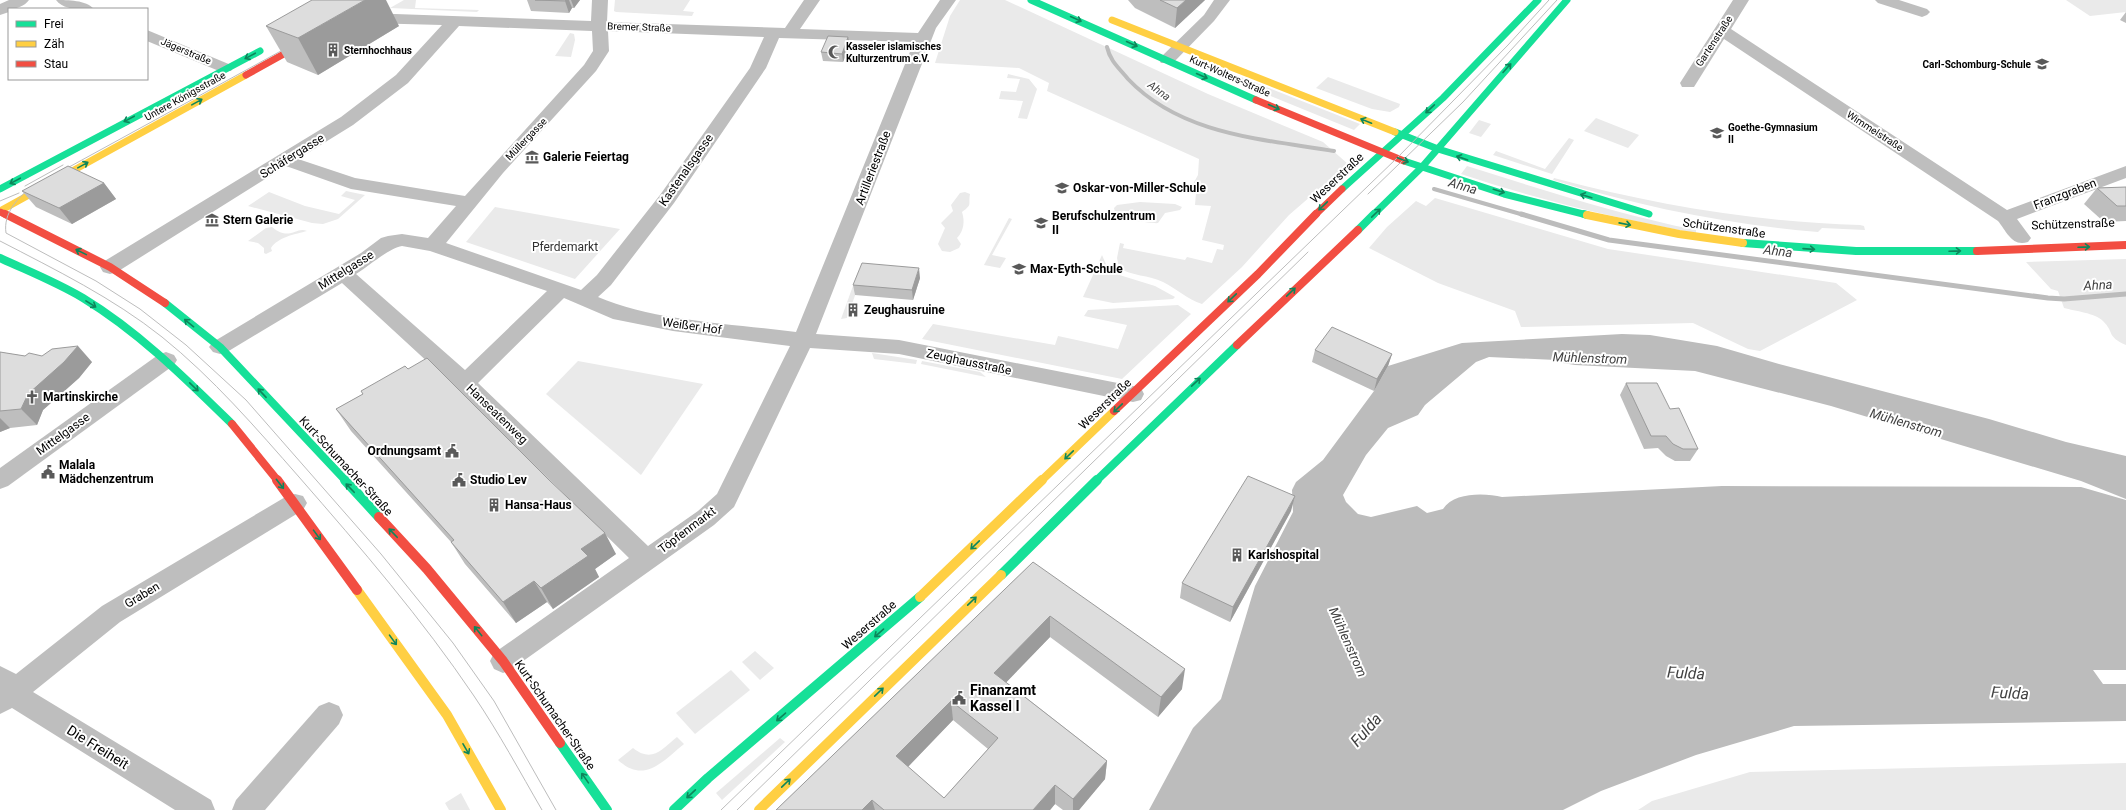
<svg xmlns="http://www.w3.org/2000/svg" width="2126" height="810" font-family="Roboto,sans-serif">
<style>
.green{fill:#eaeaea}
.water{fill:#bcbcbc}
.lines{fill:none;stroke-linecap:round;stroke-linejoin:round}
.stream-far1{stroke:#bcbcbc;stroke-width:4}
.stream{stroke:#bcbcbc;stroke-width:5}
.street{fill:#bebebe;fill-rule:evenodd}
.fast-far2{stroke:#16e098;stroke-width:7}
.fast-far1{stroke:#16e098;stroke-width:8}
.fast{stroke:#16e098;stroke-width:10}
.slow-far2{stroke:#ffcf43;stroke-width:7}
.slow-far1{stroke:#ffcf43;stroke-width:8}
.slow{stroke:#ffcf43;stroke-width:10}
.jam-far2{stroke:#f24e42;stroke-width:7}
.jam-far1{stroke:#f24e42;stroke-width:8}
.jam{stroke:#f24e42;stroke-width:10}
.tram{stroke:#bdbdbd;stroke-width:1}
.wall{fill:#bebebe;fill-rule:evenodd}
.shaded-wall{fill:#9b9b9b}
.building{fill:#ddd;stroke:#9b9b9b;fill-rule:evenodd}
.oneway{stroke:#0d865b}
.labels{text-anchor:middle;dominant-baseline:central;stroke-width:4;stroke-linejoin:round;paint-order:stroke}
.far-street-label{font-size:10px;fill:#000;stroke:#fff}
.far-poi-label{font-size:10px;font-weight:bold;fill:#000;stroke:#fff;text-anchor:start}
.far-water-label{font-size:11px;font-style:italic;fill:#414141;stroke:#fff}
.street-label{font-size:12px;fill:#000;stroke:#fff}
.poi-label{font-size:12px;font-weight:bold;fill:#000;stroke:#fff;text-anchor:start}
.park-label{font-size:12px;fill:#303030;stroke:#fff}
.water-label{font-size:13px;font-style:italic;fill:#414141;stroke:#fff}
.near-poi-label{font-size:14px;font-weight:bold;fill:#000;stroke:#fff;text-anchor:start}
.near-street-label{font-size:14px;fill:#000;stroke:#fff}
.near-water-label{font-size:16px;font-style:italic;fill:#414141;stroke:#fff}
</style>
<rect width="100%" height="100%" fill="#fff"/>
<g class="green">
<path d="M404 0H416L415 8 479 10 477 12 390 8Z"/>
<path d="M615 0H690L683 11 694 12 692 16 616 12 614 11Z"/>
<path d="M960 0H1005L1208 94 1323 142 1348 164 1289 215 1242 267 1202 304C1187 299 1177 289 1163 282 1149 275 1131 276 1119 268L1117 258 1120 243 1124 244 1123 248 1185 260 1187 257 1212 263 1217 249 1223 250 1224 245 1202 240 1211 206 1195 205 1196 193 1193 184 1198 175 1199 159 1047 91 1049 83 1019 68 935 63 950 16Z"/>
<path d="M2066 0H2126V12L2090 16Z"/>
<path d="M570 33 574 34 575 40 571 57 555 56Z"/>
<path d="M1193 58 1360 124 1354 130 1187 62Z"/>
<path d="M1008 74 1029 79 1037 89 1027 119 1018 118 1023 101 999 99 1001 91 1016 92 1020 79 1007 78Z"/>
<path d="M1328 77 1400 104 1399 107 1390 112 1372 109 1316 88Z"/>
<path d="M1596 118 1639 135 1628 148 1584 131Z"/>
<path d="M1479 120 1491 124 1481 137 1469 133Z"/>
<path d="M1569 138 1574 140 1552 174 1493 155 1496 151 1545 169Z"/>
<path d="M1467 166C1543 190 1618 214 1696 230V233C1615 218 1539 200 1461 174Z"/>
<path d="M1554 178C1655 205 1756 222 1860 225L1864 226 1865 230 1822 228 1818 232C1724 224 1643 207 1553 180Z"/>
<path d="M346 191 365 195 338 219 323 224 312 223 248 206 269 192 305 206 339 214 355 200 341 196Z"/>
<path d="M965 192 970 194C968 205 973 204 962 212 965 221 964 231 957 238L961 244 959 248 950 252 942 251 938 244 945 228 941 223 953 211 951 205 960 193Z"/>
<path d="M1435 198 1608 249 1836 283 1857 300 1760 351 1748 349 1693 323 1521 327 1515 311 1438 283 1369 248 1387 227 1416 201 1426 206Z"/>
<path d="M1140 202 1175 204 1182 207 1180 210 1165 213 1158 223C1154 224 1123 219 1116 217L1114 208 1117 205Z"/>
<path d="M495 207 620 229 575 279 466 242Z"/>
<path d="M1009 218 1012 219 992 255 1006 258 1000 268 984 265Z"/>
<path d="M272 227C290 242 296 226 307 231 296 234 278 237 271 248L272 251 266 254 264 253V248L258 243 248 241 266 228Z"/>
<path d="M1102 255 1108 269 1113 273 1155 286 1175 297 1173 299 1113 303 1083 297Z"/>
<path d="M2126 259V345C2106 336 2115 333 2103 321 2095 313 2075 311 2064 308L2058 291 2051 289 2026 262Z"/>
<path d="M858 272 863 273 847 318 841 319Z"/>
<path d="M1178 305 1191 314 1122 379 922 339 933 324 1055 345 1058 336 1118 349 1127 325 1084 316 1088 310Z"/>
<path d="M872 353 917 360 916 364 874 359Z"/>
<path d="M578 361 703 384 641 475 546 394Z"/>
<path d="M922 361 980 372 986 377 921 364Z"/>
<path d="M755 651 774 668 760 680 742 662Z"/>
<path d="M731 670 750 690 695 734 676 713Z"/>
<path d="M677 737 684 744C662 762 644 784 618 760L633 748C652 763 661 750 677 737Z"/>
<path d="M780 738 785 742 722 800 716 793Z"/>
<path d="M2126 763V810H1638L1652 801 1750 772Z"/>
<path d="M461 793 470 810H449L445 803Z"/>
</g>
<path class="water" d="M1622 334 1650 335 1717 346 1779 364 1989 419 2066 442 2126 456V499L2081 481 1831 406 1695 371 1575 365 1557 362 1556 360 1489 357 1476 362 1425 405 1418 415 1388 428 1366 455 1343 495 1346 502 1358 514 1371 517 1417 506 1427 513 1443 509C1454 492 1485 493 1502 497L1722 486 2081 487 2126 500V670H2093L2103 684H2126V721L1794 726 1696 755 1601 791 1563 810H1149L1193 728 1221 699 1255 586 1293 512 1292 490 1296 482 1323 460 1374 391 1388 366 1462 343Z"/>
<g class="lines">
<g class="stream-far1">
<path d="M1107 47C1110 61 1119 68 1128 79 1181 135 1262 139 1334 151"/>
<path d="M1434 189 1524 215"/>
</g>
<path class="stream" d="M1521 214 1609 240 2048 298 2064 299 2126 294"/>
<g class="street">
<path d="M9 0H29C25 6 16 9 9 9V12L0 15V4Z"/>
<path d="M56 0C68 0 86 0 94 9 82 9 64 11 56 0Z"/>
<path d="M592 0H608L607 22 785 28 804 0H820L800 29 918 33 940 0H956L936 28 816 334 899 340 1133 386 1141 388 1144 394 1141 400 1133 402 899 354 810 348 734 507 714 525 512 669 503 673 494 669 490 661 494 653 629 558 457 389 342 283 227 352 220 354 213 352 209 347 213 342 361 253 381 238 388 236 402 234 428 238 456 206 351 189 286 166 117 272 110 274 103 272 100 267 103 262 341 117 396 75 442 25 366 23 361 21 358 18 361 15 366 13 591 21ZM459 26 592 31 593 51 584 65 465 196 355 178 298 159 353 125 408 83ZM608 31 764 37 750 68 660 195 597 275 581 290 446 243 503 173 596 71 609 51ZM779 38 914 42 796 332C735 324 653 321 598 297L611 285 674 203 766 68ZM402 246 430 251 547 291 465 370 356 274C369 266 389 248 402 246ZM564 298 613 319 673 331 790 346 717 494 698 511 648 546 478 383Z"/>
<path d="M1214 0H1230L1214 21 1173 63H1161L1159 60 1161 57 1204 15Z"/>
<path d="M1733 0H1749L1731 29 2007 210 2126 166V178L2017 219 2031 238 2028 242C2012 247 2007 232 1998 221L1724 39 1694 87H1682L1680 83Z"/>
<path d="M1875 0H1899L1927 9 1930 12 1927 15 1922 17 1878 3Z"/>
<path d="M147 30 231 65 233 68 231 71H219L147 41Z"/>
<path d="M166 352 174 355 177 360 174 365 8 486 0 489V468L158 355Z"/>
<path d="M295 494 303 496 307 503 303 510 120 622 33 692 211 800 215 810H175L12 708 0 714V666L16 674 102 606 287 496Z"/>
<path d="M329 702 339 706 343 715 339 724 265 810H232L236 800 319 706Z"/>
</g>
<g class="fast-far2">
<path d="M1031 0 1256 100"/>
<path d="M1395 132 1438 149 1649 214"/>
<path d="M1404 161 1504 194 1587 215"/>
<path d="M0 189 260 51"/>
<path d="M1342 189 1443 98 1538 0"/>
<path d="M1373 215 1422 167 1567 0"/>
</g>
<g class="fast-far1">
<path d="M1584 214 1587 215"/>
<path d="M1358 230 1374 214"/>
<path d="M1743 243 1856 251H1977"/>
<path d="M0 258C28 271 56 282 83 298 139 332 186 379 232 424"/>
<path d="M165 303 220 347 346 481"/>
<path d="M1096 481 1237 345"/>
</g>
<g class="fast">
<path d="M345 480 379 517"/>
<path d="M1001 575 1097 480"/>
<path d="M560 743 607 810"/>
<path d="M674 810 708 778 920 597"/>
</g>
<g class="slow-far2">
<path d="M1112 20 1395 132"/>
<path d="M0 211 246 75"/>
<path d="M1587 215H1588"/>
</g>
<g class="slow-far1">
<path d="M1587 215 1679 234 1743 243"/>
<path d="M1041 481 1114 411"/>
</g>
<g class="slow">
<path d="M357 590 447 715 501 810"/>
<path d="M920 597 1042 480"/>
<path d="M759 810 1001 575"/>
</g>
<g class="jam-far2">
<path d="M246 75 309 40"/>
<path d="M1256 100 1404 161"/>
<path d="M0 212 7 215"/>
<path d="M1315 215 1342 189"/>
</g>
<g class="jam-far1">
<path d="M5 214 110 267 165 303"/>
<path d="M1977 251 2126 245"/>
<path d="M1237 345 1358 230"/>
<path d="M1114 411 1258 274 1316 214"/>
<path d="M232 424 278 481"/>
</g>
<g class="jam">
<path d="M277 480 357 590"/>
<path d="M379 517 427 569 503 661 560 743"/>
</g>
<g class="tram">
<path d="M60 172 290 46"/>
<path d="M25 186 63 165"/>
<path d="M33 186C18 197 3 213 6 233L96 281 140 309 186 345 246 400 381 554 453 643 494 701 556 810"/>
<path d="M1368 194 1463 102 1557 0"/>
<path d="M0 201 19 193"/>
<path d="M0 241C56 270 113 298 162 337 213 378 256 428 299 477 361 548 422 619 474 696 499 733 520 772 542 810"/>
<path d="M721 810 1397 158 1508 45 1549 0"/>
<path d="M737 810 1308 252"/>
</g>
</g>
<g class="wall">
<path d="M527 0H580L574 8H572L569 13 531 11Z"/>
<path d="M1128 0H1205L1175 28 1135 8Z"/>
<path d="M2126 12V23L2120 20Z"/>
<path d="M266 26H399L318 75 287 62Z"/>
<path d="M850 45 843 62 823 61 821 52Z"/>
<path d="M104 183 116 199 72 224 36 207 22 191Z"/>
<path d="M2126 187V221L2104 222 2084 204 2097 188Z"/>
<path d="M920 278 913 300 855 295 853 285Z"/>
<path d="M1315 350 1392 354 1388 366 1374 391 1312 362Z"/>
<path d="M0 352 25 356H42L92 362 79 378 43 410 37 425 10 428 0 432Z"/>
<path d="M1626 383 1670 409 1698 449 1690 461H1675L1666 456 1658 448 1644 449 1620 395Z"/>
<path d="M361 391 616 554 595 569 599 577 553 609 547 602 516 623 465 564 451 542 351 431 336 409 363 394Z"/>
<path d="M1291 511 1230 622 1180 598 1182 583Z"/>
<path d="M1033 562 1182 689 1158 717 1050 637 1006 682 1107 761 1105 779 1079 810H1063L1055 804 1050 810H776ZM953 720 988 749 944 798 908 767Z"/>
</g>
<g class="shaded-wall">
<path d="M365 0H386L399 26 318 75 298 38Z"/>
<path d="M566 0H569L572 8 569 13 565 1Z"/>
<path d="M571 0H580L574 8Z"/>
<path d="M1186 0H1205L1175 28 1177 8Z"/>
<path d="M848 37 850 45 843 62 842 54Z"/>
<path d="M104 183 116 199 72 224 59 208Z"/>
<path d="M919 268 920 278 913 300 912 290Z"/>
<path d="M78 346 92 362 79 378 43 410 37 425 21 409 28 394Z"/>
<path d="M1392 354 1388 366 1374 391 1377 379Z"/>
<path d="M0 418 10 428 0 432Z"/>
<path d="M1295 496 1291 511 1230 622 1233 607Z"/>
<path d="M605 533 616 554 595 569 599 577 553 609 541 588 581 549Z"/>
<path d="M534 581 547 602 516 623 503 602Z"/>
<path d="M1050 616V637L996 693 994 673Z"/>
<path d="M1185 669 1182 689 1158 717 1161 697Z"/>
<path d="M951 701 953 720 900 775 896 756Z"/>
<path d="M1107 761 1105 779 1079 810H1073V799Z"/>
<path d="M1055 785V804L1050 810H1033Z"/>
<path d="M872 800 875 810H862Z"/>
</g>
<g class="building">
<path d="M312 0H365L298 38 266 26Z"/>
<path d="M535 0H566L565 1Z"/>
<path d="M1160 0H1186L1177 8Z"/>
<path d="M828 36 848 37 842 54 821 52Z"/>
<path d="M68 166 104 183 59 208 22 191Z"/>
<path d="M2126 187V206H2117L2097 188Z"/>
<path d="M862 263 919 268 912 290 853 285Z"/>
<path d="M1332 327 1392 354 1377 379 1315 350Z"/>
<path d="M78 346 64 362 28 394 21 409 0 411V352L25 356 29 353 42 356 52 349Z"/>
<path d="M427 358 549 480 605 533 581 549 588 556 541 588 534 581 503 602 451 542 454 540 336 409 363 394 361 391 405 366 408 369Z"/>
<path d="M1626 383H1657L1670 409 1679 408 1698 449H1683L1673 444 1666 436H1651Z"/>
<path d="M1248 476 1295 496 1233 607 1182 583Z"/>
<path d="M1033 562 1185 669 1161 697 1050 616 994 673 1107 761 1073 799 1055 785 1033 810H884L872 800 862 810H776ZM951 701 998 738 944 798 896 756Z"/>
</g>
<defs><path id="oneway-shaft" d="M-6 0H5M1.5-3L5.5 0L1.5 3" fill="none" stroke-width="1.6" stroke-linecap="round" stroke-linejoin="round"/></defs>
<g class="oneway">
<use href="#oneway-shaft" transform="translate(1076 19) rotate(24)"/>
<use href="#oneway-shaft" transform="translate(1132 44) rotate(24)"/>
<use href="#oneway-shaft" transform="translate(250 56) rotate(152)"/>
<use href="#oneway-shaft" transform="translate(1507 68) rotate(-48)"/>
<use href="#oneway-shaft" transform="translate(1202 76) rotate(24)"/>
<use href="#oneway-shaft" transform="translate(197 102) rotate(-29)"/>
<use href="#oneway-shaft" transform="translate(1274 107) rotate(24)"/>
<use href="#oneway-shaft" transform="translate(1430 109) rotate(137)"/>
<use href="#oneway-shaft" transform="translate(129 119) rotate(152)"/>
<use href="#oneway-shaft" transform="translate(1366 121) rotate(-158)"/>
<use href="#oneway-shaft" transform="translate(1462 158) rotate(-161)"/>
<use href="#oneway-shaft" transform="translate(1403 160) rotate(21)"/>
<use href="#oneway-shaft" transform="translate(83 165) rotate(-29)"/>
<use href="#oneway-shaft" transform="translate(15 181) rotate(152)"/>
<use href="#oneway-shaft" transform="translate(1499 191) rotate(17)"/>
<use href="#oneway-shaft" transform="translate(1586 196) rotate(-163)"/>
<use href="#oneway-shaft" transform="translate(1323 206) rotate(136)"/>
<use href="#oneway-shaft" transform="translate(1376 213) rotate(-44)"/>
<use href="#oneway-shaft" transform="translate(1625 224) rotate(11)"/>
<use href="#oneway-shaft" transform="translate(2084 247) rotate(-2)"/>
<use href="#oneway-shaft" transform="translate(1809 249) rotate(4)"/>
<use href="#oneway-shaft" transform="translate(1955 251) rotate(-2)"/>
<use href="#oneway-shaft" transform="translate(81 252) rotate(-154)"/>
<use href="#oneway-shaft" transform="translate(1291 292) rotate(-44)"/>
<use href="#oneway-shaft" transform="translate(1232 298) rotate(136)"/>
<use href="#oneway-shaft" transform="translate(91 304) rotate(32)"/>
<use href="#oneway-shaft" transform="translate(189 323) rotate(-141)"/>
<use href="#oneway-shaft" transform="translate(1196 382) rotate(-43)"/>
<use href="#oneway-shaft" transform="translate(194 387) rotate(44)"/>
<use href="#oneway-shaft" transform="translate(262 393) rotate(-133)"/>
<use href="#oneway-shaft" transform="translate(1118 408) rotate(136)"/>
<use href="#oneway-shaft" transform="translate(1069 455) rotate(136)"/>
<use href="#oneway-shaft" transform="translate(280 484) rotate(52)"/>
<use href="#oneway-shaft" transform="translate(350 488) rotate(-134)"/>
<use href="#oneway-shaft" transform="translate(393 533) rotate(-134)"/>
<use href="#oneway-shaft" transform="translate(317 535) rotate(54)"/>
<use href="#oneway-shaft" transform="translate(975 545) rotate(136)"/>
<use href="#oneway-shaft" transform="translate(972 601) rotate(-44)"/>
<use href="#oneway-shaft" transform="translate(478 631) rotate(-129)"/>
<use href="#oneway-shaft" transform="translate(879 633) rotate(139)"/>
<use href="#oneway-shaft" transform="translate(393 640) rotate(54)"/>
<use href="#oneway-shaft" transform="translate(879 692) rotate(-44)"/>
<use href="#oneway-shaft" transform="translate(781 717) rotate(139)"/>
<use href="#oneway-shaft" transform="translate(466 749) rotate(60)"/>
<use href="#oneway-shaft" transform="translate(585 778) rotate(-125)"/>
<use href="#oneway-shaft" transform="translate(786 783) rotate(-44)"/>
<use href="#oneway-shaft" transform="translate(691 794) rotate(137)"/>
</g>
<defs>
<g id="building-bare" transform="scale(1.08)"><path d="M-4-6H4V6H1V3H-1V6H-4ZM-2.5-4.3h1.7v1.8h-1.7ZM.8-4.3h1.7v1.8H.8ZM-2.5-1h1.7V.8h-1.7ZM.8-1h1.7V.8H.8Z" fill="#595959" stroke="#fff" stroke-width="2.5" paint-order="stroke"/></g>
<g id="mosque-bare" transform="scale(1.08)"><path d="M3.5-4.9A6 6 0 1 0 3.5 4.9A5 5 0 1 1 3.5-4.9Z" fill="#595959" stroke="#fff" stroke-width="2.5" paint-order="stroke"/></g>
<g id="school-bare" transform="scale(1.08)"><path d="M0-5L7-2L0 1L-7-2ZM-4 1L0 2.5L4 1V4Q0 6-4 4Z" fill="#595959" stroke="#fff" stroke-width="2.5" paint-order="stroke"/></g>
<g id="museum-bare" transform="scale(1.08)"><path d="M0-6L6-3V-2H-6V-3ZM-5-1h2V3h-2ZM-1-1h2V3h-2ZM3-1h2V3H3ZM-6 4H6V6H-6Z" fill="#595959" stroke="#fff" stroke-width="2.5" paint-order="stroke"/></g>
<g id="church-bare" transform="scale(1.08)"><path d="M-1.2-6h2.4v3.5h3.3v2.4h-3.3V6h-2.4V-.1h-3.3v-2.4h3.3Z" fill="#595959" stroke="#fff" stroke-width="2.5" paint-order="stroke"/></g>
<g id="civic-bare" transform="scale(1.08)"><path d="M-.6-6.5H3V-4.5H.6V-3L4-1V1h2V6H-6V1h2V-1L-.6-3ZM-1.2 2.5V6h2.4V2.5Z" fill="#595959" stroke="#fff" stroke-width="2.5" paint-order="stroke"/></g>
</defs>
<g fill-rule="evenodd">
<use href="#building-bare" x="333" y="50"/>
<use href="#mosque-bare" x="835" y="52"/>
<use href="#school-bare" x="2042" y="64"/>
<use href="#school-bare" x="1717" y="133"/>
<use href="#museum-bare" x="532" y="157"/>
<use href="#school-bare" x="1062" y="188"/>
<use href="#museum-bare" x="212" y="220"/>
<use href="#school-bare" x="1041" y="223"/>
<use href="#school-bare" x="1019" y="269"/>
<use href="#building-bare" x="853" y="310"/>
<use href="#church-bare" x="32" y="397"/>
<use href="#civic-bare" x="452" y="451"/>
<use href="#civic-bare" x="48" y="472"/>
<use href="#civic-bare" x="459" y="480"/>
<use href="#building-bare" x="494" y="505"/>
<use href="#building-bare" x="1237" y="555"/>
<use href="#civic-bare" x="959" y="698"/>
</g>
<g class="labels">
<g class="far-street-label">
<text transform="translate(639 27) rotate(2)">Bremer Straße</text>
<text transform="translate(1714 41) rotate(-57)">Gartenstraße</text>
<text transform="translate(186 51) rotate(23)">Jägerstraße</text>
<text transform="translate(1230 76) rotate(24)">Kurt-Wolters-Straße</text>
<text transform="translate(185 96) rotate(-29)">Untere Königsstraße</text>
<text transform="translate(1875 131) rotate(33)">Wimmelstraße</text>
<text transform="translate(526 139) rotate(-46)">Müllergasse</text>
</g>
<g class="far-poi-label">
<text x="846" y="46">Kasseler islamisches<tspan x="846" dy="12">Kulturzentrum e.V.</tspan></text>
<text x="344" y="50">Sternhochhaus</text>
<text x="2031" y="64" text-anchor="end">Carl-Schomburg-Schule</text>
<text x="1728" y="127">Goethe-Gymnasium<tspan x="1728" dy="12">II</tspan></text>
</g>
<g class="far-water-label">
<text transform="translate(1159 91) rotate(36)">Ahna</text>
</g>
<g class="street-label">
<text transform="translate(292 156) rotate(-32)">Schäfergasse</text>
<text transform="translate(873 168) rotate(-69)">Artilleriestraße</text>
<text transform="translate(686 170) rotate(-55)">Kastenalsgasse</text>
<text transform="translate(1337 178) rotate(-43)">Weserstraße</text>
<text transform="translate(2065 194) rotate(-21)">Franzgraben</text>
<text transform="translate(2073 224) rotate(-2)">Schützenstraße</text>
<text transform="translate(1724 228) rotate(8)">Schützenstraße</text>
<text transform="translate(346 270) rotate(-32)">Mittelgasse</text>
<text transform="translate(692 326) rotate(8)">Weißer Hof</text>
<text transform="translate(969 362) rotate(12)">Zeughausstraße</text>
<text transform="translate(1105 404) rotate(-44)">Weserstraße</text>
<text transform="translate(497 414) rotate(44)">Hanseatenweg</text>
<text transform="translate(63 434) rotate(-36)">Mittelgasse</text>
<text transform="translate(346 466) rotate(47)">Kurt-Schumacher-Straße</text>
<text transform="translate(687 530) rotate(-37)">Töpfenmarkt</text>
<text transform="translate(142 595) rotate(-31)">Graben</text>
<text transform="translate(869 625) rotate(-41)">Weserstraße</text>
<text transform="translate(555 715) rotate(55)">Kurt-Schumacher-Straße</text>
</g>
<g class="poi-label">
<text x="543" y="157">Galerie Feiertag</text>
<text x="1073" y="188">Oskar-von-Miller-Schule</text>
<text x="1052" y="216">Berufschulzentrum<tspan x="1052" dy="14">II</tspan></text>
<text x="223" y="220">Stern Galerie</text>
<text x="1030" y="269">Max-Eyth-Schule</text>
<text x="864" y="310">Zeughausruine</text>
<text x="43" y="397">Martinskirche</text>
<text x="441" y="451" text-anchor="end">Ordnungsamt</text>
<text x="59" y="465">Malala<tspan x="59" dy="14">Mädchenzentrum</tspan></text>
<text x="470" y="480">Studio Lev</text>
<text x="505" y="505">Hansa-Haus</text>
<text x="1248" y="555">Karlshospital</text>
</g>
<g class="park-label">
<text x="565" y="247">Pferdemarkt</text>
</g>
<g class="water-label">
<text transform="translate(1463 186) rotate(16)">Ahna</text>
<text transform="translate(1778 251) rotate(7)">Ahna</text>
<text transform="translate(2098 285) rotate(-3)">Ahna</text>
<text transform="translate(1590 358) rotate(2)">Mühlenstrom</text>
<text transform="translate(1906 423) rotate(16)">Mühlenstrom</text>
<text transform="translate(1348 642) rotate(66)">Mühlenstrom</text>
</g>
<g class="near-poi-label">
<text x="970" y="690">Finanzamt<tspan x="970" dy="16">Kassel I</tspan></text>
</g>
<g class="near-street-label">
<text transform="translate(98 747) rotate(32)">Die Freiheit</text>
</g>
<g class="near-water-label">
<text transform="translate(1686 673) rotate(3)">Fulda</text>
<text transform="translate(2010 693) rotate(3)">Fulda</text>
<text transform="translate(1366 730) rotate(-48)">Fulda</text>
</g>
</g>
<rect x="8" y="8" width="140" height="72" fill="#ffffff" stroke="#999999"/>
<rect x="16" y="21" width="20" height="6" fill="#16e098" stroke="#999999"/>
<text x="44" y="28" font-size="12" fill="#000000">Frei</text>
<rect x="16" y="41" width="20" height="6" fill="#ffcf43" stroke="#999999"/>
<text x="44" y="48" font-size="12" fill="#000000">Zäh</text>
<rect x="16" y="61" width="20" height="6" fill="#f24e42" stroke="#999999"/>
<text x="44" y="68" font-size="12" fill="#000000">Stau</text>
</svg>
